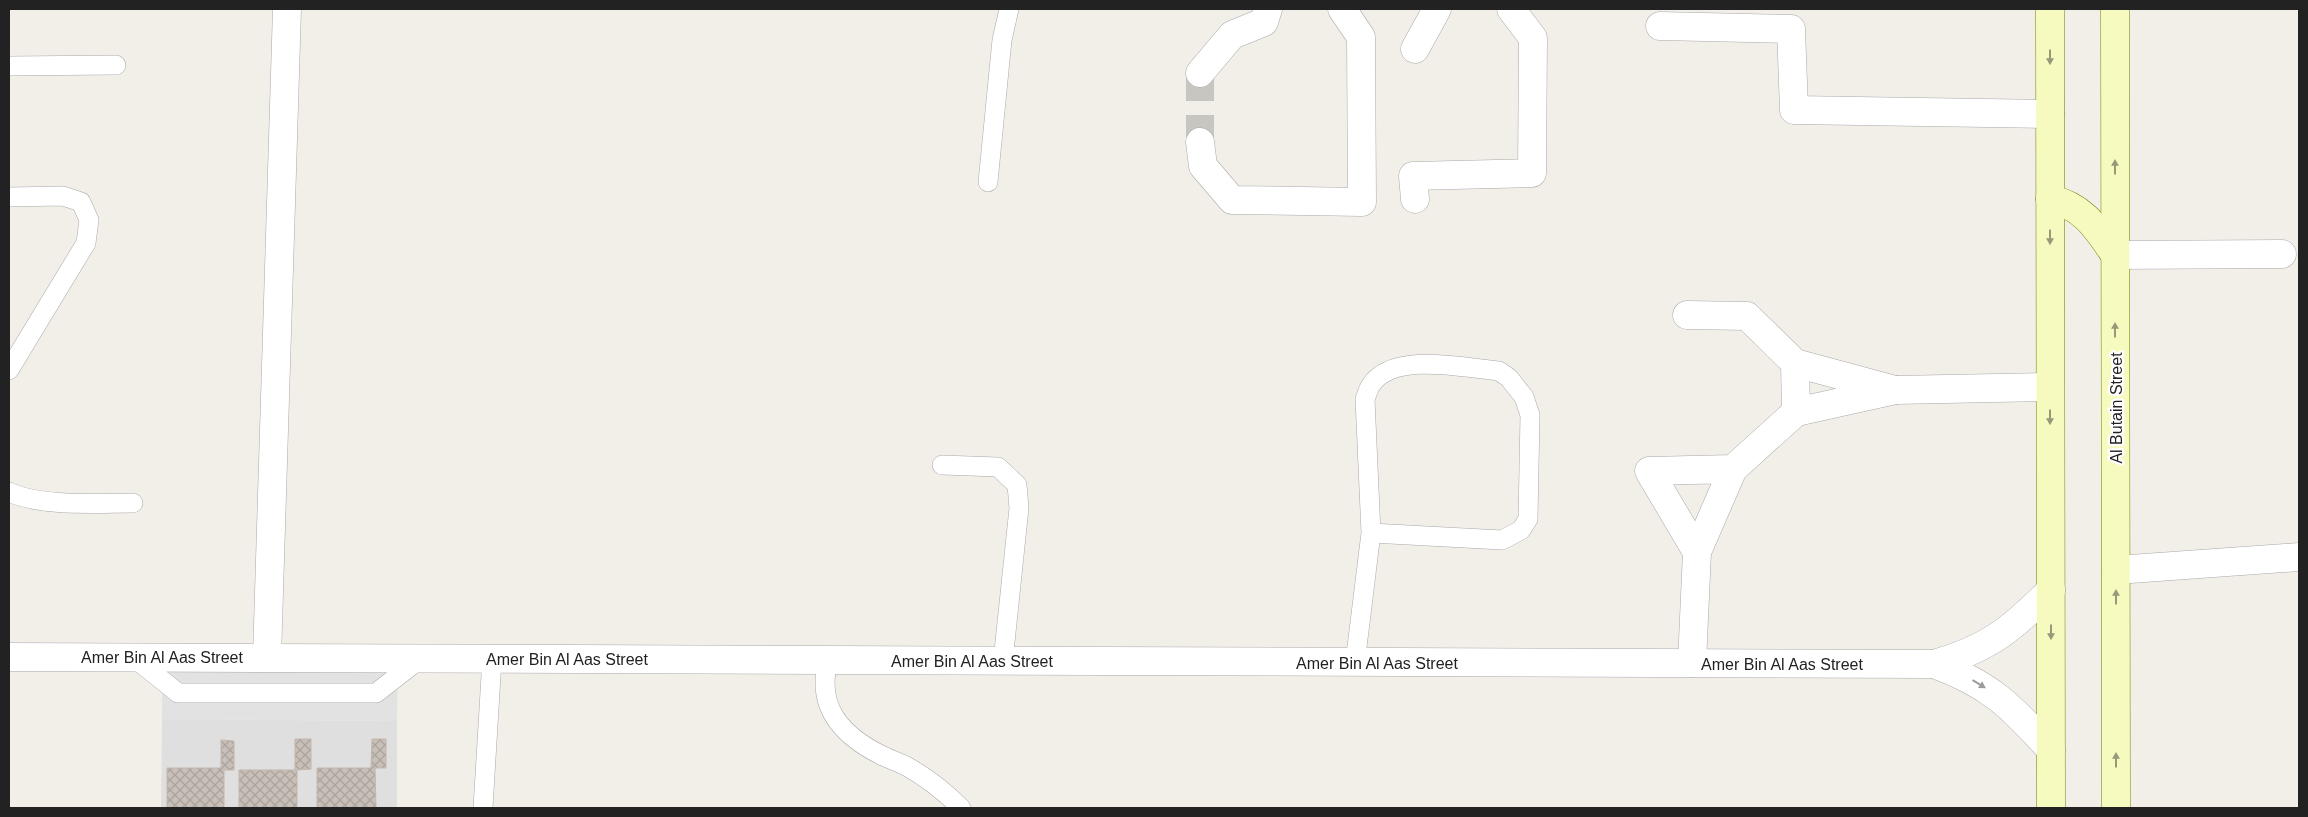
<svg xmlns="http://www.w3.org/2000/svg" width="2308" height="817" font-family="Helvetica,sans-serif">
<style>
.residential{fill:#e0dfdf}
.parking{fill:#e2e2e2}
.building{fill:url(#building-cross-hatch);stroke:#c4b6ab}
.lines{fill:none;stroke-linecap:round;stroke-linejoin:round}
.street-tunnel{stroke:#c8c6c1;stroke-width:28;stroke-dasharray:28 14;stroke-linecap:butt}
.lane-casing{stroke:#a9a9a9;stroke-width:20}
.street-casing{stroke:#a9a9a9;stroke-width:29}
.secondary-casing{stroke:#707d05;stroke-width:29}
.lane{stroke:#fff;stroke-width:19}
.street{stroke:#fff;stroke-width:28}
.secondary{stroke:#f7fabf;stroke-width:28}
.oneway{fill:#979978}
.oneway2{fill:#9c9c9c}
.labels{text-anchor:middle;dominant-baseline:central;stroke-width:4.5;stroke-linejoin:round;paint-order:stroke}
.street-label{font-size:16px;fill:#222;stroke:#fff}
</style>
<defs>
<pattern id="building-cross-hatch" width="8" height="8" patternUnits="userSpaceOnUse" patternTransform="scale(1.25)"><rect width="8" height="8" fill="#c7bfb8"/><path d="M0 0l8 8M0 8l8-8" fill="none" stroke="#aba49e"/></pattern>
</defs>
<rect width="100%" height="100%" fill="#f2efe9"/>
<path class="residential" d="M162 719 397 721V808H376L375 768H386V739H372L371 768H317V808H297V770L310 769V739H295V770H239V808H224V770H234V741L221 740V768H167V808H161Z"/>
<path class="parking" d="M162 663 398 667 397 721 162 719Z"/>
<g class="building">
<path d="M295 739H311V769L297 770V808H239V770H295Z"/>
<path d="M372 739H386V768H375L376 808H317V768H371Z"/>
<path d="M221 740 234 741V770H224V808H167V768H221Z"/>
</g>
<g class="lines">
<path class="street-tunnel" d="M1200 73V142"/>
<g class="lane-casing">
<g id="lane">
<path d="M9 66 116 65"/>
<path d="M988 182 1002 40 1009 9"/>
<path d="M9 197 63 196 81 202 89 220 86 243 9 370"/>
<path d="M942 465 998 467 1017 485 1019 508 1003 661"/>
<path d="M9 492C42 507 97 503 133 503"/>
<path d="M133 657 178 693H376L421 658"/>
<path d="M828 661C816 707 841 735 881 755 889 759 898 762 906 766 926 777 945 792 961 808"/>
<path d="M1355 663 1371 533 1365 399C1367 395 1368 389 1371 385 1393 351 1465 368 1499 371L1509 378 1524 397 1530 415 1528 519 1521 530 1502 540 1371 533"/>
<path d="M483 808 492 659"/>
</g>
</g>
<g class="street-casing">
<g id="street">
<path d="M1660 26 1791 29 1794 110 2050 114"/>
<path d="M1415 49 1437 9"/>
<path d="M1200 73 1232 35 1264 22 1268 9"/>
<path d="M1200 142 1203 166 1232 200 1362 202 1361 37 1342 9"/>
<path d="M1415 199 1413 176 1532 173 1533 38 1511 9"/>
<path d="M2115 255 2282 254"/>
<path d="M1687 315 1747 316 1795 363 1895 390 1796 412"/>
<path d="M1895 390 2050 387"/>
<path d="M1733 469 1649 471 1697 552 1733 469 1796 412 1795 363"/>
<path d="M2116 570 2299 557"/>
<path d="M9 657 1934 664C1988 649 2012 629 2051 590"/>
<path d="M267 657 287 9"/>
<path d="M1692 663 1697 552"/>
<path d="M1934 664C1990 684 2012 707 2051 750"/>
</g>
</g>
<g class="secondary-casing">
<g id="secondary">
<path d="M2050 9 2051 808"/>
<path d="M2115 9 2116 808"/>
<path d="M2050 199C2084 206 2097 229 2115 255"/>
</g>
</g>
<use href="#lane" class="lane"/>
<use href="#street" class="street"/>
<use href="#secondary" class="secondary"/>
</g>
<defs><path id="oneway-solid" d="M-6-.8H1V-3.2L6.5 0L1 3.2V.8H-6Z" transform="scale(1.25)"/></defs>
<g class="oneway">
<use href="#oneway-solid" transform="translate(2050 57) rotate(90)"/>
<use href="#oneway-solid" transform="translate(2115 167) rotate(-90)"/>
<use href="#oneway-solid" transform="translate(2050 237) rotate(90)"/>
<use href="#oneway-solid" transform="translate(2115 330) rotate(-90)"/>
<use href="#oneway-solid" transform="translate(2050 417) rotate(90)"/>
<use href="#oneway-solid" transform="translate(2116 597) rotate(-90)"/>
<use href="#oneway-solid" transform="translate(2051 632) rotate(90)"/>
<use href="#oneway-solid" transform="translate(2116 760) rotate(-90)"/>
</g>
<use class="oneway2" href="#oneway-solid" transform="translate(1979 684) rotate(31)"/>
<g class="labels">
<g class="street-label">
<text transform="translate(2116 408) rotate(-90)">Al Butain Street</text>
<text x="162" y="657">Amer Bin Al Aas Street</text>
<text x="567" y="659">Amer Bin Al Aas Street</text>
<text x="972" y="661">Amer Bin Al Aas Street</text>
<text x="1377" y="663">Amer Bin Al Aas Street</text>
<text x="1782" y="664">Amer Bin Al Aas Street</text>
</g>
</g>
<rect width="2308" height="817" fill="none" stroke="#222222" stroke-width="20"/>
</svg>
